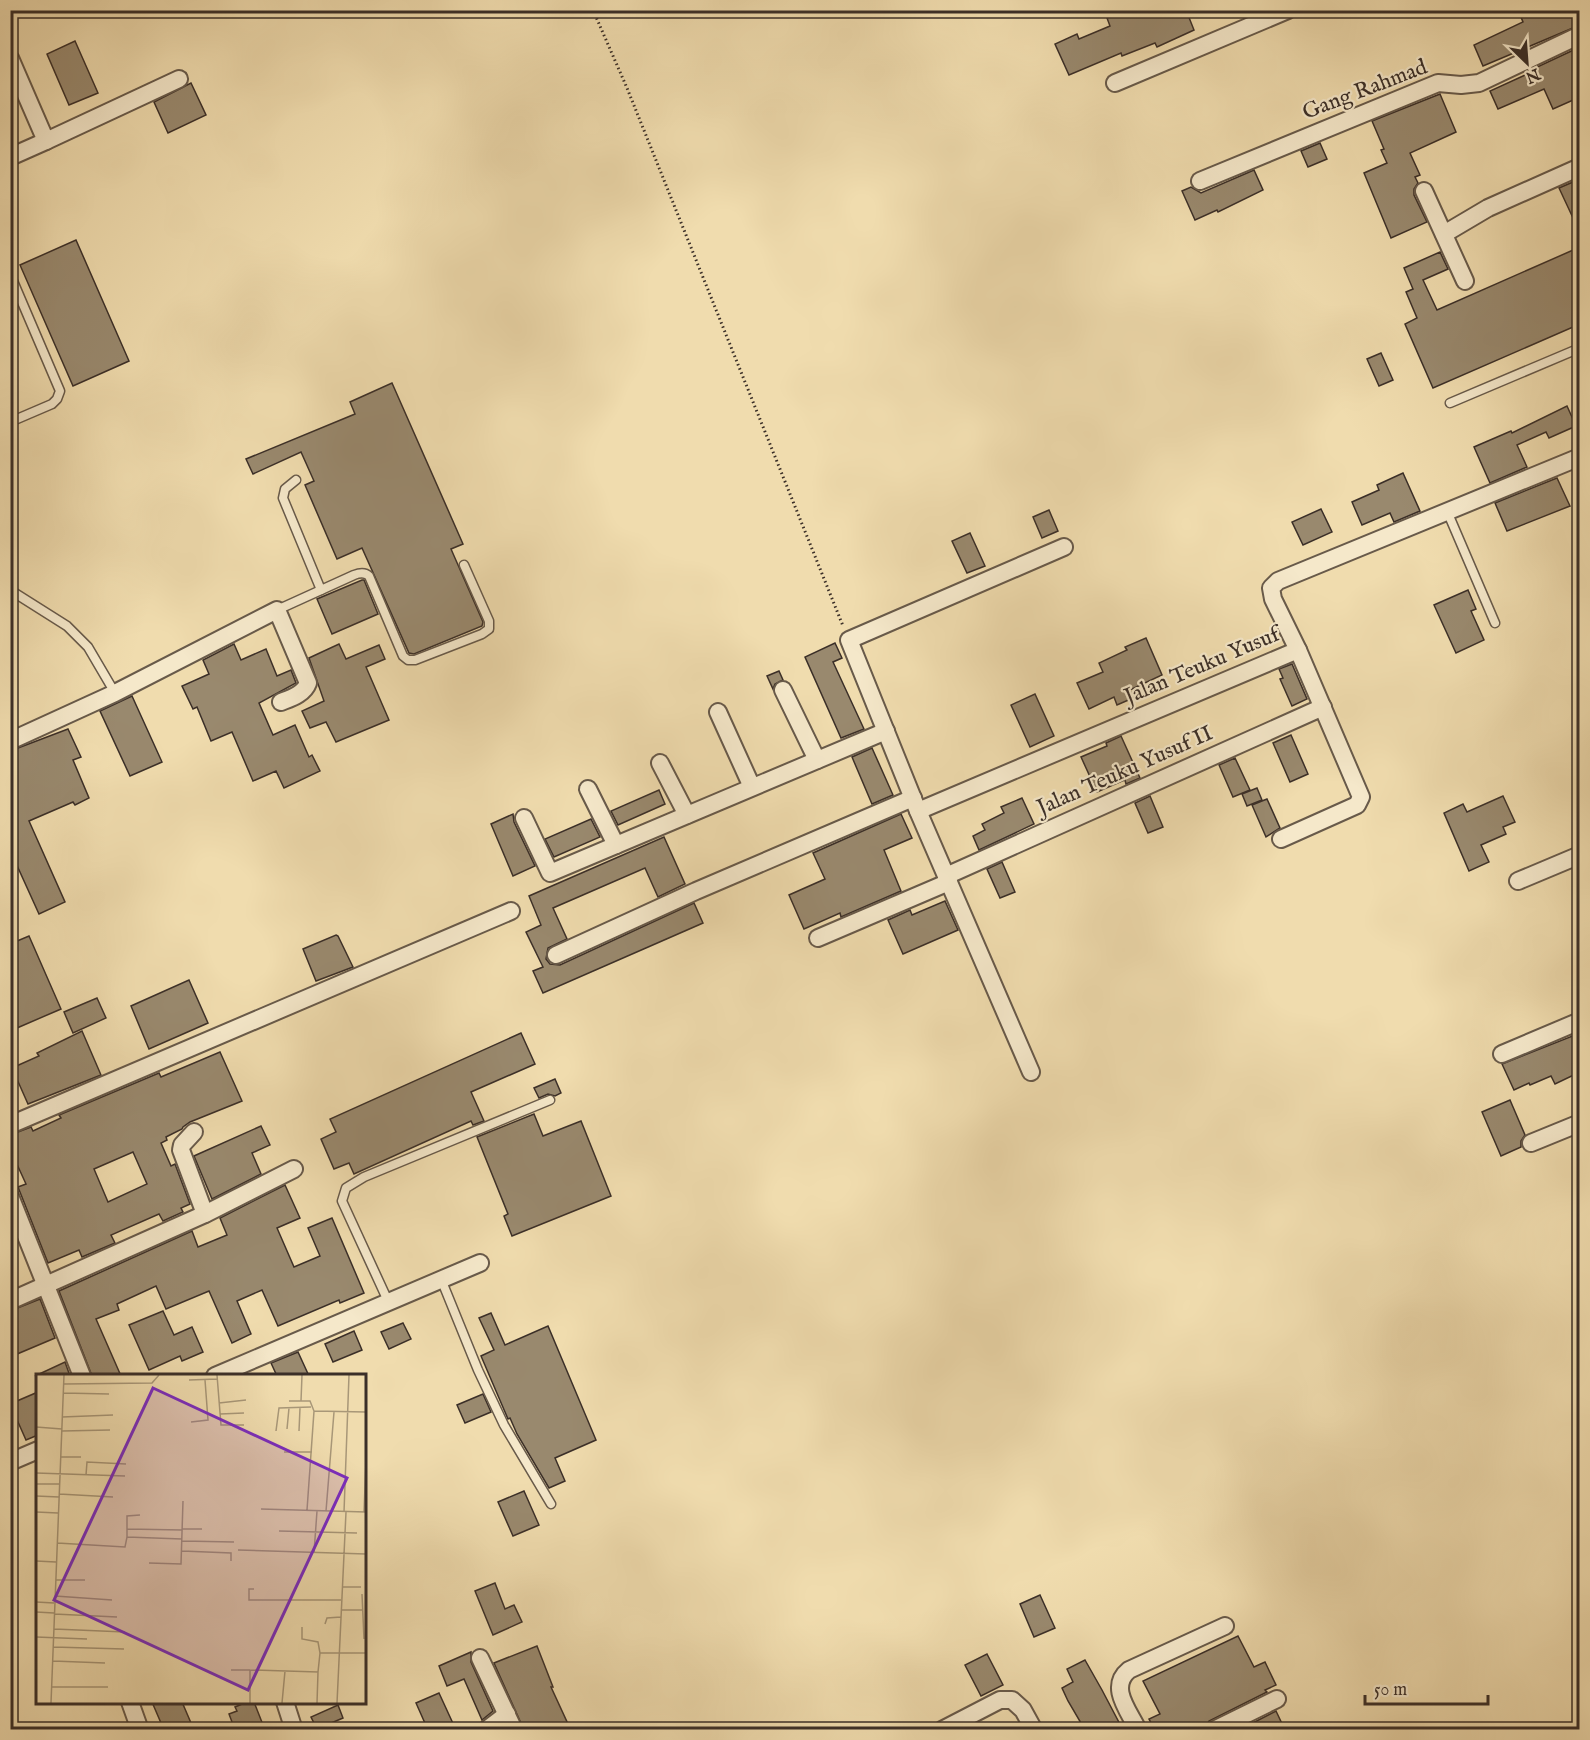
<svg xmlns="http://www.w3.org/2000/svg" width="1590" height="1740" font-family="'IM FELL English',serif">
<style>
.building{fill:#99896e;stroke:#3b2f28;stroke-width:1.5;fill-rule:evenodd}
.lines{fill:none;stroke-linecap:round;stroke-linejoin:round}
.lane-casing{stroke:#685a4a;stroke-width:11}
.street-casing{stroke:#685a4a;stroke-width:20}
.path{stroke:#3b2f28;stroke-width:3;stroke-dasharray:1.5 3;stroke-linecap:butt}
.lane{stroke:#f5e8ca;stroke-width:8}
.street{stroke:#f5e8ca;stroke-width:16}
.labels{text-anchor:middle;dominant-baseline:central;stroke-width:4.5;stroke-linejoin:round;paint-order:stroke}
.street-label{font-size:22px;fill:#3b2f28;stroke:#f5e8ca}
.inset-road{fill:none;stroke:#a89778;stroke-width:1.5}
.view{fill:#7b2cbf;fill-opacity:0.15;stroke:#7b2cbf;stroke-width:3}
.inset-edge{fill:none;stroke:#3b2f28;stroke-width:3}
</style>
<rect width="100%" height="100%" fill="#f0dcae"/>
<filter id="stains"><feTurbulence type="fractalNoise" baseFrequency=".00333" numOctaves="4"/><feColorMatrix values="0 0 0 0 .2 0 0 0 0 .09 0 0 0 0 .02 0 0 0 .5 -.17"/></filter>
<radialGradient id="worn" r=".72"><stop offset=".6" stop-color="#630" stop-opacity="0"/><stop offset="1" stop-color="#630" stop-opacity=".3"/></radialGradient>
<g class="building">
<path d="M1127 10H1186L1194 30 1157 47 1155 43 1122 56 1121 53 1069 75 1055 44 1077 34 1079 39 1110 26 1107 18Z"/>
<path d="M1518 10H1580V25L1483 66 1474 45 1523 22Z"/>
<path d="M75 41 98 93 69 105 47 54Z"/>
<path d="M1580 47V97L1553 109 1544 89 1498 109 1490 91 1536 70 1535 68Z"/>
<path d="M191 83 206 115 168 133 154 102Z"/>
<path d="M1440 94 1456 132 1410 153 1420 175 1415 177 1418 183 1414 189V195L1427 222 1391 238 1364 173 1387 163 1381 150 1384 149 1372 121Z"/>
<path d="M1320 143 1327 159 1308 167 1301 151Z"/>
<path d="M1254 170 1263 190 1218 212 1217 210 1195 220 1182 191 1191 187 1201 193Z"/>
<path d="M1580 179V233L1559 188Z"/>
<path d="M76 240 129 361 73 386 20 265Z"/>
<path d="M1580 247V324L1433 388 1405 324 1417 318 1406 292 1413 289 1404 268 1440 252 1448 269 1423 280 1437 310Z"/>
<path d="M1381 353 1393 380 1379 386 1367 359Z"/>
<path d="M392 383 463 544 451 549 483 622 482 626 414 654 409 653 362 548 337 559 305 485 314 481 301 452 253 474 246 459 355 414 350 402Z"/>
<path d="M1567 406 1576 426 1549 438 1546 432 1517 445 1527 467 1490 483 1474 447 1511 431 1512 433Z"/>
<path d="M1403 473 1420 511 1394 522 1390 513 1362 525 1352 502 1379 490 1377 485Z"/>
<path d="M1557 478 1570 506 1507 531 1495 503Z"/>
<path d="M1321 509 1332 532 1303 545 1292 522Z"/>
<path d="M1049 510 1058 531 1042 538 1033 517Z"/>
<path d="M970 533 985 566 967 573 952 541Z"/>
<path d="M362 580H364L378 614 332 634 317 599Z"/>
<path d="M1468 590 1476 609 1471 611 1484 640 1456 653 1434 605Z"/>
<path d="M1146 638 1162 675 1130 690 1133 698 1117 705 1114 697 1089 709 1077 683 1103 672 1099 663 1127 650 1125 647Z"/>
<path d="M835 643 842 658 833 662 864 729 841 738 805 657Z"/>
<path d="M234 644 241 660 266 649 277 676 291 670 296 683 259 703 273 735 295 725 309 757 312 755 320 771 284 788 276 771 253 781 232 732 211 741 197 707 193 709 182 686 209 674 203 660Z"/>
<path d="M339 644 346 659 379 645 385 659 366 667 389 720 336 742 326 722 310 728 302 711 324 701 309 658Z"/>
<path d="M1292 664 1307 699 1292 706 1280 679 1283 678 1279 669Z"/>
<path d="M779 671 783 680 775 684 773 689 767 676Z"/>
<path d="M1035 694 1054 736 1030 747 1011 705Z"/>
<path d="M132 696 162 762 130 776 100 711Z"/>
<path d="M68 729 81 757 73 760 89 798 75 805 73 802 29 821 65 902 39 914 10 850V751Z"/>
<path d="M1291 735 1308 774 1290 782 1273 743Z"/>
<path d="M1121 736 1140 778 1126 784 1125 780 1122 781 1097 792 1081 757 1107 746 1106 743Z"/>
<path d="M872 748 893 795 872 804 852 757Z"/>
<path d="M1235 758 1250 790 1233 797 1219 765Z"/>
<path d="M1257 788 1262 800 1247 806 1242 794Z"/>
<path d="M659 790 665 804 618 825 611 811Z"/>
<path d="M1150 796 1163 827 1148 833 1135 803Z"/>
<path d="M1503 796 1515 822 1503 827 1506 834 1481 845 1489 862 1469 871 1444 813 1463 804 1467 812Z"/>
<path d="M1022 798 1034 824 979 850 973 836 985 830 982 824 1004 813 1001 807Z"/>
<path d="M1267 799 1280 828 1266 837 1252 805Z"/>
<path d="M513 814 514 822 535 866 513 876 491 824Z"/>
<path d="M901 814 912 838 884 850 901 891 841 917 840 913 804 929 789 895 825 879 813 853Z"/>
<path d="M591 819 600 837 554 857 545 839Z"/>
<path d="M664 837 685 884 658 897 645 868 553 908 567 939 548 948 546 959 550 964 560 965 694 903 703 923 543 993 533 971 543 967 526 932 541 925 529 896Z"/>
<path d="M1002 862 1015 892 1000 898 987 869Z"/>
<path d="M945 901 958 930 903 954 888 920 910 910 912 915Z"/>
<path d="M336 935 338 936 353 967 316 981 303 949Z"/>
<path d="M29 936 61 1009 10 1031V944Z"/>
<path d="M189 980 208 1023 149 1049 131 1006Z"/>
<path d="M97 998 106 1018 73 1033 64 1012Z"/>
<path d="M82 1031 101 1075 28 1104 12 1068 39 1056 37 1053Z"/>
<path d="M521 1033 535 1064 471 1092 484 1121 473 1125 471 1121 354 1174 349 1163 334 1169 321 1139 336 1132 330 1119Z"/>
<path d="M1580 1033V1072L1555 1084 1551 1076 1530 1085 1529 1083 1514 1090 1502 1064Z"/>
<path d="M220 1052 242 1101 190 1122 183 1127 182 1129 166 1137 167 1140 161 1143 171 1166 175 1164 190 1204 181 1208 183 1212 163 1221 159 1214 111 1235 115 1243 82 1257 79 1250 48 1263 18 1187 26 1184 10 1149V1135L31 1127 33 1131 61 1118 59 1115 159 1073 161 1077ZM133 1152 147 1184 108 1202 94 1169Z"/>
<path d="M555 1079 561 1093 555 1096 548 1094 539 1098 534 1088Z"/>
<path d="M1510 1100 1525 1135 1521 1141V1147L1501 1156 1482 1112Z"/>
<path d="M534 1114 543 1136 581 1121 611 1196 512 1236 504 1216 508 1214 477 1137Z"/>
<path d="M261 1126 270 1145 252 1153 261 1174 212 1199 194 1156Z"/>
<path d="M285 1185 300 1218 277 1228 294 1267 320 1256 308 1228 332 1218 364 1293 340 1303 339 1300 278 1326 262 1290 237 1301 251 1334 232 1343 209 1291 166 1309 156 1286 117 1304 119 1310 96 1319 121 1376H92L59 1291 192 1231 198 1247 227 1235 220 1218Z"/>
<path d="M40 1299 55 1338 10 1357V1311Z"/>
<path d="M163 1311 174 1335 192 1327 203 1352 182 1361 180 1356 149 1370 129 1325Z"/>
<path d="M491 1313 505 1345 548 1326 596 1440 555 1458 565 1481 549 1488 517 1434 510 1418 508 1419 481 1356 494 1350 479 1318Z"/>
<path d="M403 1323 411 1339 389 1349 381 1332Z"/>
<path d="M354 1331 362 1350 333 1362 325 1344Z"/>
<path d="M298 1352 309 1376H277L271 1363Z"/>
<path d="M65 1362 70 1376H35Z"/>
<path d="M38 1392V1435L26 1440 10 1404Z"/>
<path d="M483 1394 491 1412 465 1423 457 1405Z"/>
<path d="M524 1491 539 1525 513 1536 498 1502Z"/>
<path d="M495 1583 505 1609 514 1605 522 1622 493 1635 475 1591Z"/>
<path d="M1040 1595 1055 1628 1034 1637 1020 1604Z"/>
<path d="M1238 1636 1254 1667 1265 1662 1276 1685 1265 1690 1267 1692 1209 1721 1204 1730H1155L1149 1719 1160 1714 1143 1681Z"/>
<path d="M537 1646 553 1687H551L568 1724 556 1730H524L494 1663Z"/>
<path d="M471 1652V1662L493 1711 482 1720 464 1679 447 1686 439 1666Z"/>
<path d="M987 1654 1003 1685 981 1696 965 1665Z"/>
<path d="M1085 1660 1102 1690 1123 1730H1085L1068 1701 1062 1688 1073 1682 1067 1669Z"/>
<path d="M439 1693 456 1730H428L416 1703Z"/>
<path d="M152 1702H182L194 1730H164Z"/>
<path d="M247 1702H254L265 1730H235L229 1714 237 1711 235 1707Z"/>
<path d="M338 1705 343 1718 317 1729 311 1717Z"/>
<path d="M1276 1711 1285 1730H1239Z"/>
</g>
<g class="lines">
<g class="lane-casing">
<g id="lane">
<path d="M10 274 60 391 57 399 52 404 10 422"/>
<path d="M1450 403 1580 348"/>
<path d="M296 480 285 489 283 498 321 590"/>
<path d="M1447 511 1495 623"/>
<path d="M10 590 67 626 88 647 115 693"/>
<path d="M277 610 354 575C359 573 365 572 369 576L403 656 408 660H415L482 634 489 629V621L464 565"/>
<path d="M441 1279 478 1370 504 1425 551 1504"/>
<path d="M388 1301 342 1201 346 1188 364 1177 550 1100"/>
</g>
</g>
<g class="street-casing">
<g id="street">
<path d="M10 58 46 141 10 157"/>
<path d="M1115 83 1288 10"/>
<path d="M46 141 179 79"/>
<path d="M1200 181 1438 83 1461 85 1479 83 1580 35"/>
<path d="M1424 191 1465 281"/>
<path d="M1444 234 1488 208 1580 167"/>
<path d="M783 690 817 760"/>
<path d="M718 712 752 787"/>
<path d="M10 741 115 693 277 610 308 683C304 694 291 698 281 702"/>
<path d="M660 763 687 815"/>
<path d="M588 789 616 845"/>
<path d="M918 811 1298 650 1273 599 1271 588 1278 581 1580 457"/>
<path d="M524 818 550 873 886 731"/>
<path d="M1281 839 1357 805 1361 797 1298 650"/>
<path d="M946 876 1323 707"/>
<path d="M1518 881 1580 855"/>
<path d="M818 938 949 882"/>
<path d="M556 955 696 891 913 798"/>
<path d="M1502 1054 1580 1021"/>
<path d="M1031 1072 918 811 849 640 1064 547"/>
<path d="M10 1125 511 911"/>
<path d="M194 1132 182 1145 181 1150 205 1214"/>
<path d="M1531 1143 1580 1123"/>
<path d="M10 1196 82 1376"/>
<path d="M10 1301 205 1214 294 1169"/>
<path d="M215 1376 480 1263"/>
<path d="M10 1462 38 1450"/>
<path d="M480 1658 514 1730"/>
<path d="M130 1702 140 1730"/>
<path d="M285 1702 294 1730"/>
<path d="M486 1730 507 1714"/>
<path d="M942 1730 1000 1700H1012L1023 1710 1034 1730"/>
<path d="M1138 1730C1129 1711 1108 1687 1129 1670L1225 1626"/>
<path d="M1214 1730 1277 1699"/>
</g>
</g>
<path class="path" d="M593 10 627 88 843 626"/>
<use href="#lane" class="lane"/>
<use href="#street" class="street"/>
</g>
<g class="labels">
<g class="street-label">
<text transform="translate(1365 90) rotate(-21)">Gang Rahmad</text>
<text transform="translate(1202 666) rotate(-23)">Jalan Teuku Yusuf</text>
<text transform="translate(1125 771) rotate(-24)">Jalan Teuku Yusuf II</text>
</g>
</g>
<g transform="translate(36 1374)">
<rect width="330" height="330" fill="#f0dcae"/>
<path class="inset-road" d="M181 1 185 51H208M153 6 181 5M28 10 116 9 123 1M27 19 73 20M253 27H274L278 37 271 136M265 27 266 1M183 29 210 26M278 37 330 38M184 40 208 39M26 43 77 41M155 48 172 46 169 6M0 53 26 55M251 55 253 34M26 57 74 56M240 57 243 34 275 33M263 57 264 34M248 78H276M24 83H45M0 99 89 102M50 101 51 88 90 90M0 110H23M23 120 77 123M0 122 23 123M225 135 330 138M290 137 298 38M0 138 22 139M308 138 313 1M328 138 330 87M91 155 146 156M146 155H166M243 157 321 159M91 163V142L104 141M146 167 198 168M21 169 89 173 91 163 146 165M202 176 330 180M146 177 195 179V187M278 179 281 137M0 187 20 188M113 189 145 190 147 127M20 206H49M306 213H325M218 215H213V226H305M326 220 328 265M19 222 76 226M0 228 18 229M305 236H326M0 238 18 239M18 240 81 243M289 250 291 244 305 243M266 253V265L282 268 284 279M18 255 89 258M0 263 51 265M17 273 88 275M17 287 69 289M195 296H214M16 313H72M15 329 28 1M214 329V296L282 298 284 279H330M246 329 249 297M281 329 282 298M301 329 310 138"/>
<path class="view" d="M117 14 311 104 212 316 18 226Z"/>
<rect width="330" height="330" class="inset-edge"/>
</g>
<rect width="1590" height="1740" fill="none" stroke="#f0dcae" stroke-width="36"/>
<rect x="12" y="12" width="1566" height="1716" fill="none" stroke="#3b2f28" stroke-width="3"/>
<rect x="18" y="18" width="1554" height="1704" fill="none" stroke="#3b2f28" stroke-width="1.5"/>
<g transform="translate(1527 63) rotate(155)" stroke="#f5e8ca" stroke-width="4.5" paint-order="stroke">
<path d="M0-4.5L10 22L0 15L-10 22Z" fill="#3b2f28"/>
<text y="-9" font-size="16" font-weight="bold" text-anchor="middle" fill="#3b2f28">N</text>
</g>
<path d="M1365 1695v9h123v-9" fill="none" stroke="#3b2f28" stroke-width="3"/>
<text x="1374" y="1695" font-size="18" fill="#3b2f28" stroke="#f5e8ca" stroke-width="4.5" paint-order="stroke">50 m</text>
<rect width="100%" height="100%" filter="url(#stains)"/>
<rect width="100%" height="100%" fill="url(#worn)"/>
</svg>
